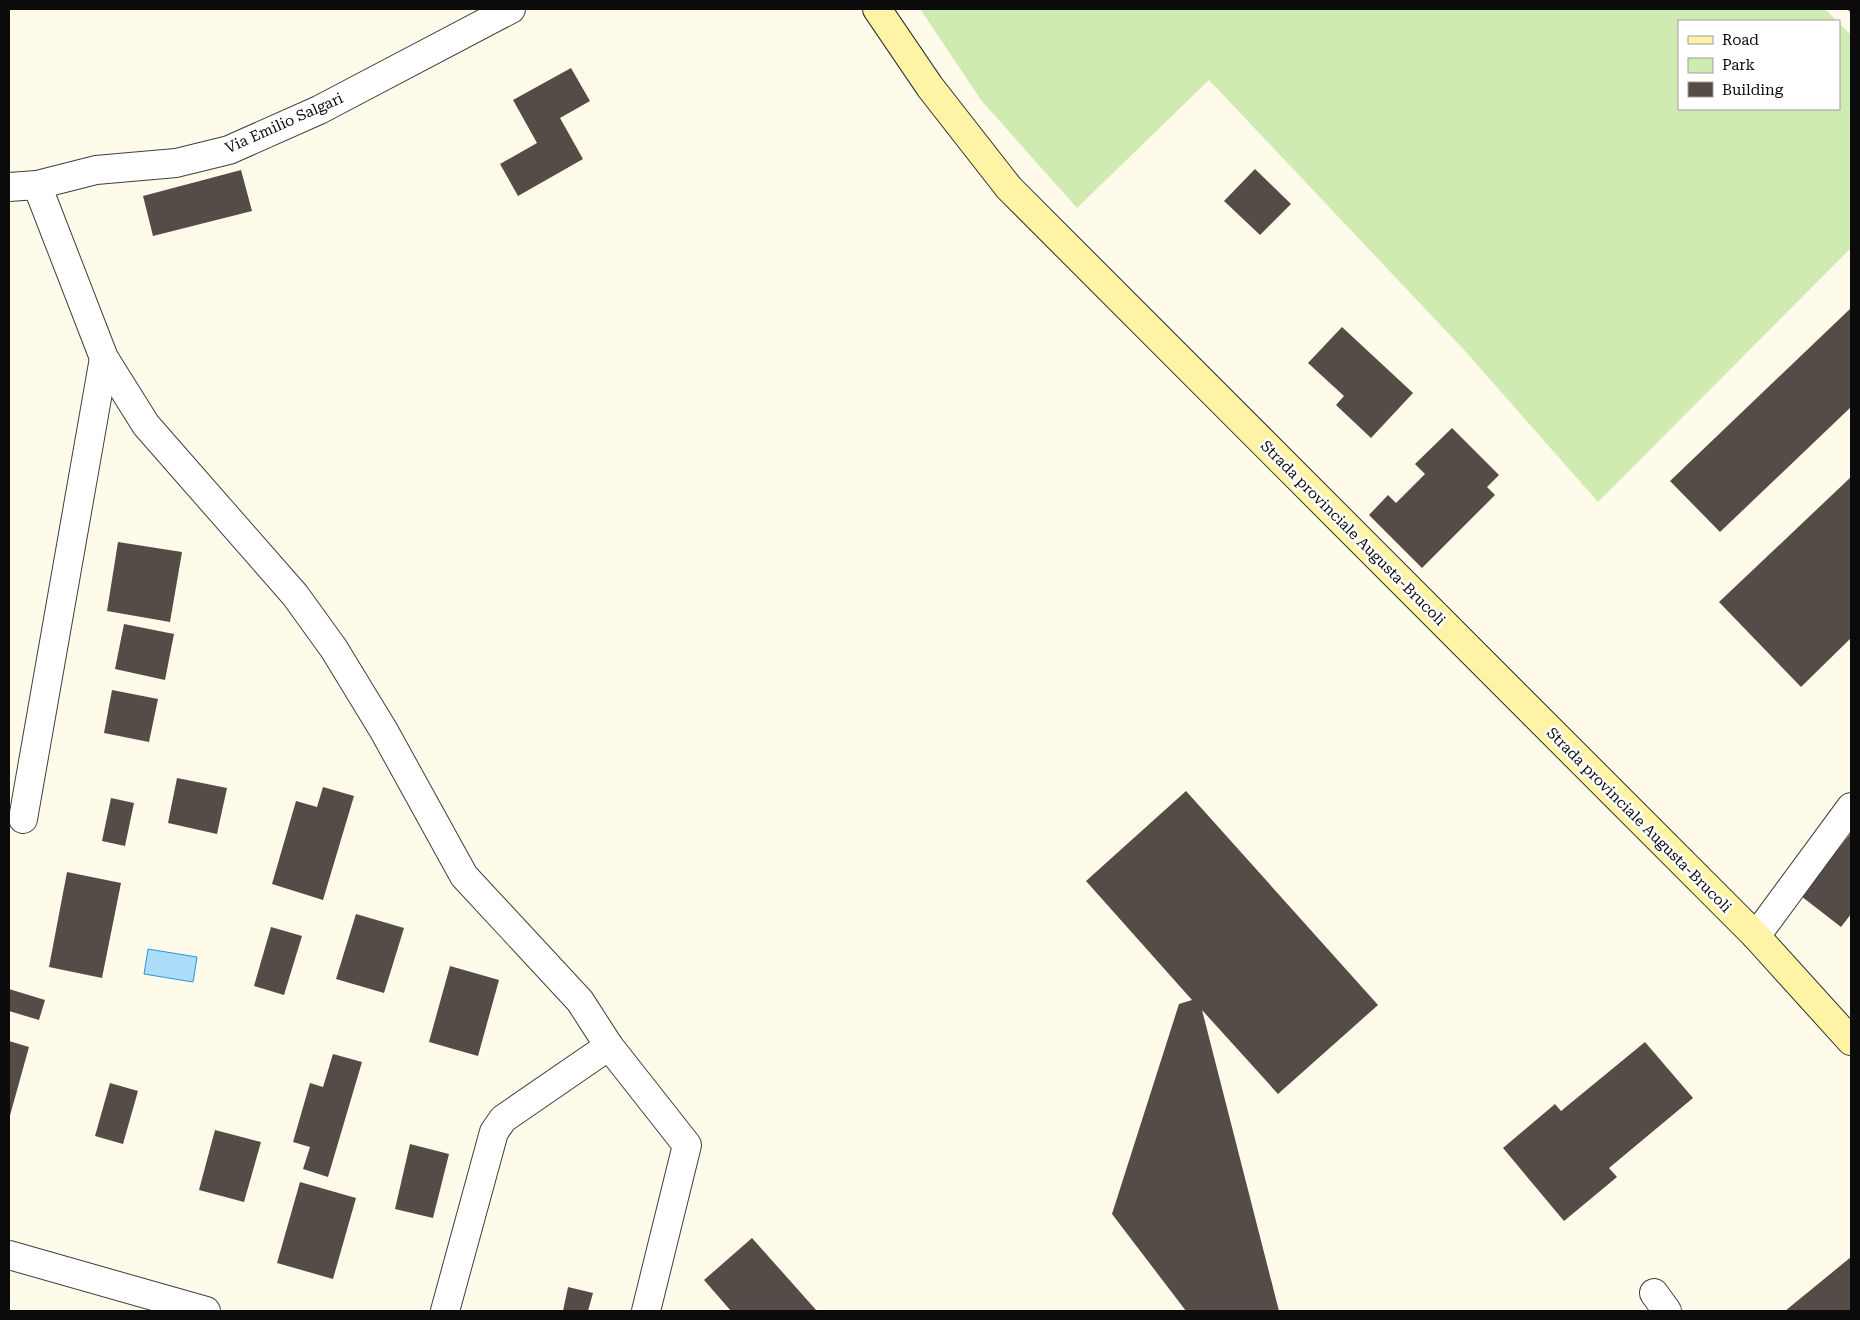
<svg xmlns="http://www.w3.org/2000/svg" width="1860" height="1320" font-family="'Roboto Serif',serif">
<style>
.green{fill:#d0ebb2}
.water{fill:#abddfa;stroke:#2e94d5}
.building{fill:#554c47}
.lines{fill:none;stroke-linecap:round;stroke-linejoin:round}
.street-casing{stroke:#3e3e3e;stroke-width:30}
.secondary-casing{stroke:#2d2d2d;stroke-width:30}
.street{stroke:#fff;stroke-width:28}
.secondary{stroke:#fff4a5;stroke-width:28}
.rail{stroke:#c31c26;stroke-width:4}
.labels{text-anchor:middle;dominant-baseline:central;stroke-width:5;stroke-linejoin:round;paint-order:stroke}
.street-label{font-size:15px;fill:#0b0b0b;stroke:#fff}
</style>
<rect width="100%" height="100%" fill="#fffbea"/>
<path class="green" d="M920 9H1825L1837 21H1679V109H1839V23L1851 35V248L1598 502 1465 351 1209 80 1077 208 981 100Z"/>
<path class="water" d="M148 949 197 957 193 982 144 974Z"/>
<g class="building">
<path d="M571 68 590 101 560 118 583 159 518 196 500 164 537 143 513 100Z"/>
<path d="M1255 169 1291 204 1260 235 1224 201Z"/>
<path d="M241 170 252 211 153 236 143 196Z"/>
<path d="M1851 308V407L1720 532 1670 481Z"/>
<path d="M1342 327 1413 393 1371 438 1336 405 1344 396 1308 363Z"/>
<path d="M1452 428 1499 475 1487 487 1495 495 1422 568 1369 515 1388 495 1396 503 1425 474 1415 464Z"/>
<path d="M1851 477V638L1801 687 1719 602Z"/>
<path d="M118 542 182 552 170 622 107 611Z"/>
<path d="M124 624 174 634 165 680 115 669Z"/>
<path d="M112 690 158 699 149 742 104 733Z"/>
<path d="M177 778 227 788 217 834 168 823Z"/>
<path d="M323 787 354 796 323 900 272 884 296 801 317 807Z"/>
<path d="M1186 791 1378 1005 1278 1094 1202 1010 1279 1311H1186L1112 1214 1179 1004 1192 1000 1086 881Z"/>
<path d="M111 798 134 803 125 846 102 841Z"/>
<path d="M1851 833V914L1841 927 1801 896Z"/>
<path d="M67 872 121 883 102 978 49 967Z"/>
<path d="M356 914 404 928 384 993 336 979Z"/>
<path d="M271 927 302 936 284 995 254 986Z"/>
<path d="M450 966 499 980 478 1056 429 1042Z"/>
<path d="M9 989 45 1000 39 1020 9 1011Z"/>
<path d="M9 1041 29 1047 9 1119Z"/>
<path d="M1645 1042 1693 1098 1609 1168 1617 1177 1564 1221 1503 1148 1555 1104 1561 1111Z"/>
<path d="M333 1054 362 1062 328 1177 303 1169 310 1147 293 1142 310 1083 323 1087Z"/>
<path d="M110 1083 138 1091 123 1144 95 1136Z"/>
<path d="M215 1130 261 1142 244 1202 199 1190Z"/>
<path d="M410 1144 449 1154 433 1218 395 1209Z"/>
<path d="M300 1182 356 1198 333 1279 277 1263Z"/>
<path d="M752 1238 817 1311H731L704 1280Z"/>
<path d="M1851 1257V1311H1785Z"/>
<path d="M568 1287 593 1293 588 1311H563Z"/>
</g>
<g class="lines">
<g class="street-casing">
<g id="street">
<path d="M37 185 104 358 146 425 295 595 334 649 384 731 464 876 580 1001 609 1046 503 1119 494 1132 445 1311"/>
<path d="M9 187 37 185 96 170 176 163 229 150 319 110 511 9"/>
<path d="M23 819 104 358"/>
<path d="M1756 936 1851 807"/>
<path d="M609 1046 687 1145 646 1311"/>
<path d="M9 1255 206 1311"/>
<path d="M1654 1293 1667 1311"/>
</g>
</g>
<g class="secondary-casing">
<path id="secondary" d="M877 9 930 87 1009 188 1756 936 1851 1041"/>
</g>
<use href="#street" class="street"/>
<use href="#secondary" class="secondary"/>
<path class="rail" d="M1850 9 1851 10"/>
</g>
<g class="labels">
<g class="street-label">
<text transform="translate(284 123) rotate(-24)">Via Emilio Salgari</text>
<text transform="translate(1353 533) rotate(45)">Strada provinciale Augusta-Brucoli</text>
<text transform="translate(1639 820) rotate(45)">Strada provinciale Augusta-Brucoli</text>
</g>
</g>
<rect width="1860" height="1320" fill="none" stroke="#0b0b0b" stroke-width="20"/>
<rect x="1678" y="20" width="162" height="90" fill="#ffffff" stroke="#9d9d9d"/>
<rect x="1688" y="36" width="25" height="8" fill="#fff4a5" stroke="#9d9d9d"/>
<text x="1722" y="45" font-size="15" fill="#0b0b0b">Road</text>
<rect x="1688" y="58" width="25" height="15" fill="#d0ebb2" stroke="#9d9d9d"/>
<text x="1722" y="70" font-size="15" fill="#0b0b0b">Park</text>
<rect x="1688" y="82" width="25" height="15" fill="#554c47" stroke="#9d9d9d"/>
<text x="1722" y="95" font-size="15" fill="#0b0b0b">Building</text>
</svg>
